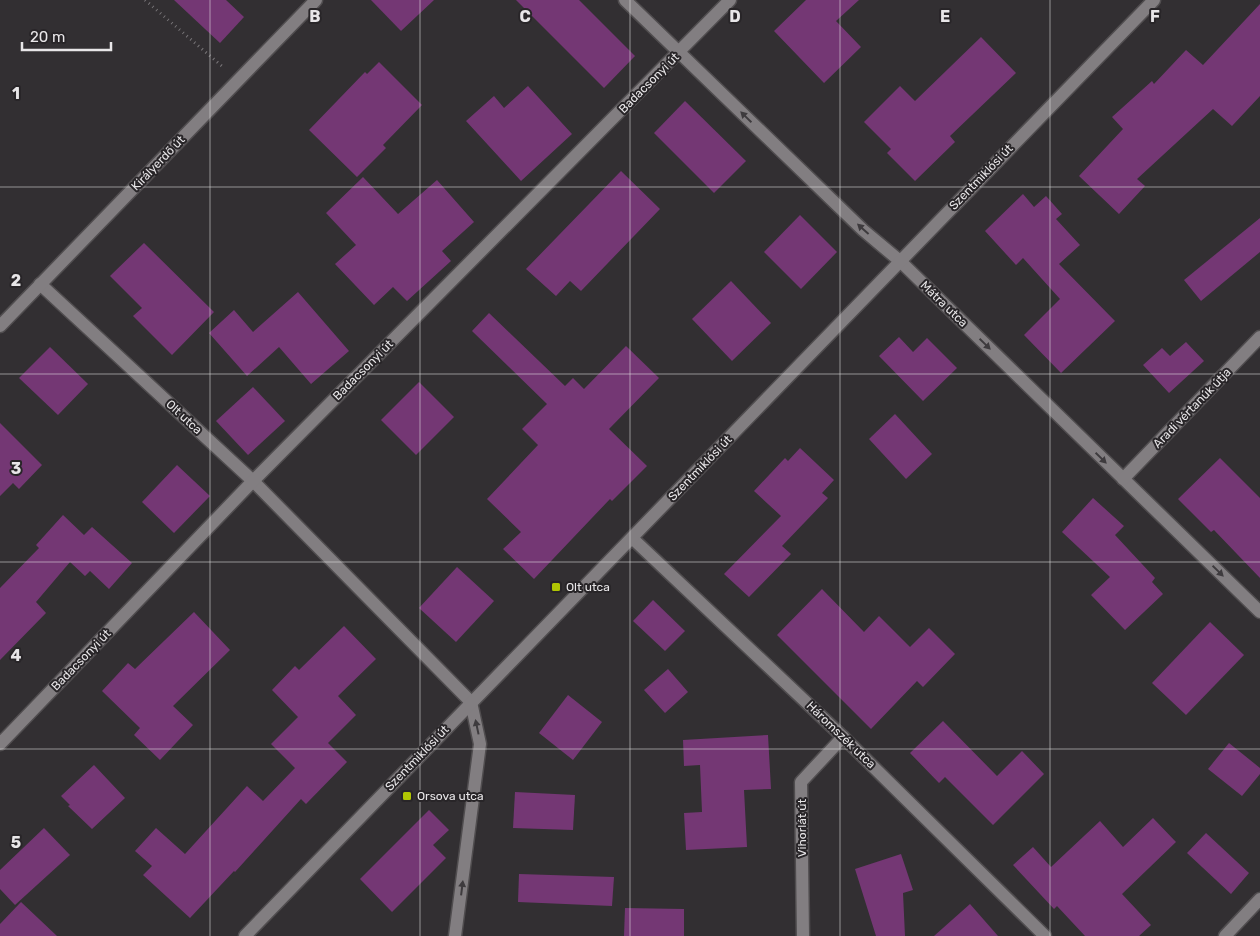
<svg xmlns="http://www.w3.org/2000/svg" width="1260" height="936" font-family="Rubik,sans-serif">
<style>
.building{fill:#743774}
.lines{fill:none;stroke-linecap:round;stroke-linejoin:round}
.minor-casing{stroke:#504d4f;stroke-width:15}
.tertiary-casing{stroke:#504d4f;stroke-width:15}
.path{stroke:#797679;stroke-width:3;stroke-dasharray:1 4;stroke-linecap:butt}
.minor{stroke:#827e81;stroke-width:12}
.tertiary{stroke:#827e81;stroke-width:12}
.oneway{fill:#3e3b3e}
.grid{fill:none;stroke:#e8e6e8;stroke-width:1;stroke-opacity:0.55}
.poi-dot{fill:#b0c503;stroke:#282528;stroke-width:2}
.labels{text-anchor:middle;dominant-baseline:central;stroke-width:4;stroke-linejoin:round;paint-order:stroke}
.street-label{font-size:12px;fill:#e8e6e8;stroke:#282528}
.poi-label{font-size:12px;fill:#e8e6e8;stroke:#282528;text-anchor:start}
.grid-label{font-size:16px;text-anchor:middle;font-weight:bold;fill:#e8e6e8;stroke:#282528;stroke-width:4;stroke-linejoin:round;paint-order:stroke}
</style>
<rect width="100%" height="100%" fill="#322f32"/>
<g class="building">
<path d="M174 0H226L244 17 220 43Z"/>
<path d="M371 0H434L401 31Z"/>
<path d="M516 0H579L635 56 604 88Z"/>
<path d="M806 0H859L836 21 861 47 824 83 774 31Z"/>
<path d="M1260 4V96L1232 126 1213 109 1137 179 1145 186 1119 214 1079 176 1123 129 1112 117 1152 81 1154 84 1186 50 1203 65Z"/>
<path d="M981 37 1016 73 950 136 955 142 915 181 887 153 891 149 864 122 900 86 915 101Z"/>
<path d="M379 62 422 105 383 145 386 148 357 177 309 130 365 72 367 74Z"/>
<path d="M528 86 572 134 521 181 466 121 494 96 504 108Z"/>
<path d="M685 101 746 161 714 193 654 133Z"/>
<path d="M621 171 660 209 581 291 570 281 556 296 526 269Z"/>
<path d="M363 177 398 214 437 180 474 222 442 251 451 261 407 301 393 287 374 305 335 264 356 245 326 213Z"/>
<path d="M1023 194 1034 207 1046 196 1062 214 1056 219 1080 245 1059 264 1115 321 1061 373 1024 335 1060 299 1023 258 1016 265 985 231Z"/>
<path d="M800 215 837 252 801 289 764 252Z"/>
<path d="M1260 218V252L1201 301 1184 280Z"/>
<path d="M144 243 214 312 172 355 133 316 142 308 110 276Z"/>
<path d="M731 281 771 323 732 361 692 319Z"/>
<path d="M298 292 349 351 311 384 279 347 247 376 209 333 234 310 253 332Z"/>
<path d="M489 313 565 386 573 378 584 389 626 346 659 378 609 429 647 466 612 501 610 499 534 579 503 549 521 532 487 499 538 445 522 429 547 404 472 331Z"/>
<path d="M899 337 913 352 927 338 957 368 923 401 879 356Z"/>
<path d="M1186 342 1204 361 1169 393 1143 365 1162 348 1170 356Z"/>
<path d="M50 347 88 384 58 415 19 378Z"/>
<path d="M419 382 454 417 416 455 381 420Z"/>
<path d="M253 387 285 421 248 455 216 421Z"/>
<path d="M895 414 932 454 906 479 869 439Z"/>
<path d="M0 423 42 465 19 489 13 483 0 496Z"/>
<path d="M800 448 834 480 822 493 828 498 782 546 791 554 749 597 724 574 781 516 754 491 785 458 788 461Z"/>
<path d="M1220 458 1260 498V578L1214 530 1211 532 1178 499Z"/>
<path d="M177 465 210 496 174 533 142 502Z"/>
<path d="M1093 498 1124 526 1115 535 1155 578 1152 582 1163 594 1125 630 1091 595 1110 577 1062 532Z"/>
<path d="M63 515 84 535 92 527 132 563 109 589 90 571 85 576 70 562 36 602 46 613 0 660V588L39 548 36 545Z"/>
<path d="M457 567 494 601 456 642 419 608Z"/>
<path d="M822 589 864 632 879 616 910 647 929 628 955 654 923 687 917 681 871 729 777 635Z"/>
<path d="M653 600 685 631 665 651 633 621Z"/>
<path d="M194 612 230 650 173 706 193 725 160 760 134 735 140 728 102 691 128 663 135 669Z"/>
<path d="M1210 622 1244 655 1186 715 1152 683Z"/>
<path d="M344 626 376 659 338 696 356 715 328 743 347 762 306 804 301 799 235 872 234 871 190 918 143 875 152 866 135 851 156 828 185 854 247 786 263 801 295 768 271 744 298 717 272 690 295 666 299 670Z"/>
<path d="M668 669 688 692 665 713 644 690Z"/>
<path d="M568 695 602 722 573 760 539 733Z"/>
<path d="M943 721 997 776 1022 751 1044 774 993 825 945 777 939 783 910 753Z"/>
<path d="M768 735 771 789 744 790 747 847 686 850 684 813 702 812 700 765 684 766 683 740Z"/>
<path d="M1229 743 1260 768V774L1242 796 1208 769Z"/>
<path d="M94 765 125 798 92 829 68 806 70 805 61 796Z"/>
<path d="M515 792 575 795 573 830 513 828Z"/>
<path d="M429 810 449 830 433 845 446 858 392 912 360 879Z"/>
<path d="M1153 818 1176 842 1122 894 1151 925 1139 936H1085L1057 906 1054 909 1013 865 1033 847 1051 867 1100 821 1123 847Z"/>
<path d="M44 828 70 855 15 905 0 889V870Z"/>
<path d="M1206 833 1249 873 1231 894 1187 853Z"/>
<path d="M901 854 913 890 903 893 905 936H876L855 869Z"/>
<path d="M519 874 614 877 612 906 518 902Z"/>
<path d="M21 902 57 936H0V924Z"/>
<path d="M970 904 998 936H934Z"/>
<path d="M625 908 684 909V936H624Z"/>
</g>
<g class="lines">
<g class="minor-casing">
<g id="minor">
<path d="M625 0 863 230 900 261 1260 612"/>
<path d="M40 284 253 481 471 702 480 744 455 936"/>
<path d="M0 326 316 0"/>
<path d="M1123 479 1260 337"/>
<path d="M632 538 843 737 1045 936"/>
<path d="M0 744 253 481 730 0"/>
<path d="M803 936 801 782 843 737"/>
<path d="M1225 936 1260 899"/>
</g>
</g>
<g class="tertiary-casing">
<path id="tertiary" d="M245 936 1154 0"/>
</g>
<path class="path" d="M145 0 223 67"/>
<use href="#minor" class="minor"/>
<use href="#tertiary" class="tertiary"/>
</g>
<defs><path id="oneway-solid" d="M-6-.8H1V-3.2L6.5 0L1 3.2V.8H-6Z" transform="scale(1.25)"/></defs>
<g class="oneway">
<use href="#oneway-solid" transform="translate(746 117) rotate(-136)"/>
<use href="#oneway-solid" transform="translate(863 229) rotate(-138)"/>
<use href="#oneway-solid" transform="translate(985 344) rotate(44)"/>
<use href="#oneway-solid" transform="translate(1101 458) rotate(44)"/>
<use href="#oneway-solid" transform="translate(1218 571) rotate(44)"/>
<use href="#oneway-solid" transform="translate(477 727) rotate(-102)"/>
<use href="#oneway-solid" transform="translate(462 888) rotate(-83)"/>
</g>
<path class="grid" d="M210 0V936M420 0V936M630 0V936M840 0V936M1050 0V936M0 187H1260M0 374H1260M0 562H1260M0 749H1260"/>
<g class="poi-dot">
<rect x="551" y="582" width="10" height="10" rx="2.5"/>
<rect x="402" y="791" width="10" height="10" rx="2.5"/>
</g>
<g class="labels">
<g class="street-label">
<text transform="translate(649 83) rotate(-45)">Badacsonyi út</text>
<text transform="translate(158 163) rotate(-46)">Királyerdő út</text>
<text transform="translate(981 177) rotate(-46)">Szentmiklósi út</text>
<text transform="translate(944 304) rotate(44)">Mátra utca</text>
<text transform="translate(363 370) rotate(-45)">Badacsonyi út</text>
<text transform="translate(1192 408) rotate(-46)">Aradi vértanúk útja</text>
<text transform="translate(184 417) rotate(43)">Olt utca</text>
<text transform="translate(700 468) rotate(-46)">Szentmiklósi út</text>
<text transform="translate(81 660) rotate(-46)">Badacsonyi út</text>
<text transform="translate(841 735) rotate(44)">Háromszék utca</text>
<text transform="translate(417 758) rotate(-46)">Szentmiklósi út</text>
<text transform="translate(802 828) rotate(-90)">Vihorlát út</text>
</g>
<g class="poi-label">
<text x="566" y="587">Olt utca</text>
<text x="417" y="796">Orsova utca</text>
</g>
</g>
<g class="grid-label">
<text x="315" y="22">B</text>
<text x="525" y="22">C</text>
<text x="735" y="22">D</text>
<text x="945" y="22">E</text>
<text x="1155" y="22">F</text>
<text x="16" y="99">1</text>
<text x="16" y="286">2</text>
<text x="16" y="474">3</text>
<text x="16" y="661">4</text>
<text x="16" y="848">5</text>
</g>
<path d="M22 42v8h89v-8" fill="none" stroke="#e8e6e8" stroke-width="2.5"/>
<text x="30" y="42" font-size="15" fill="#e8e6e8" stroke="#282528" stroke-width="4" paint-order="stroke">20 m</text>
</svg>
